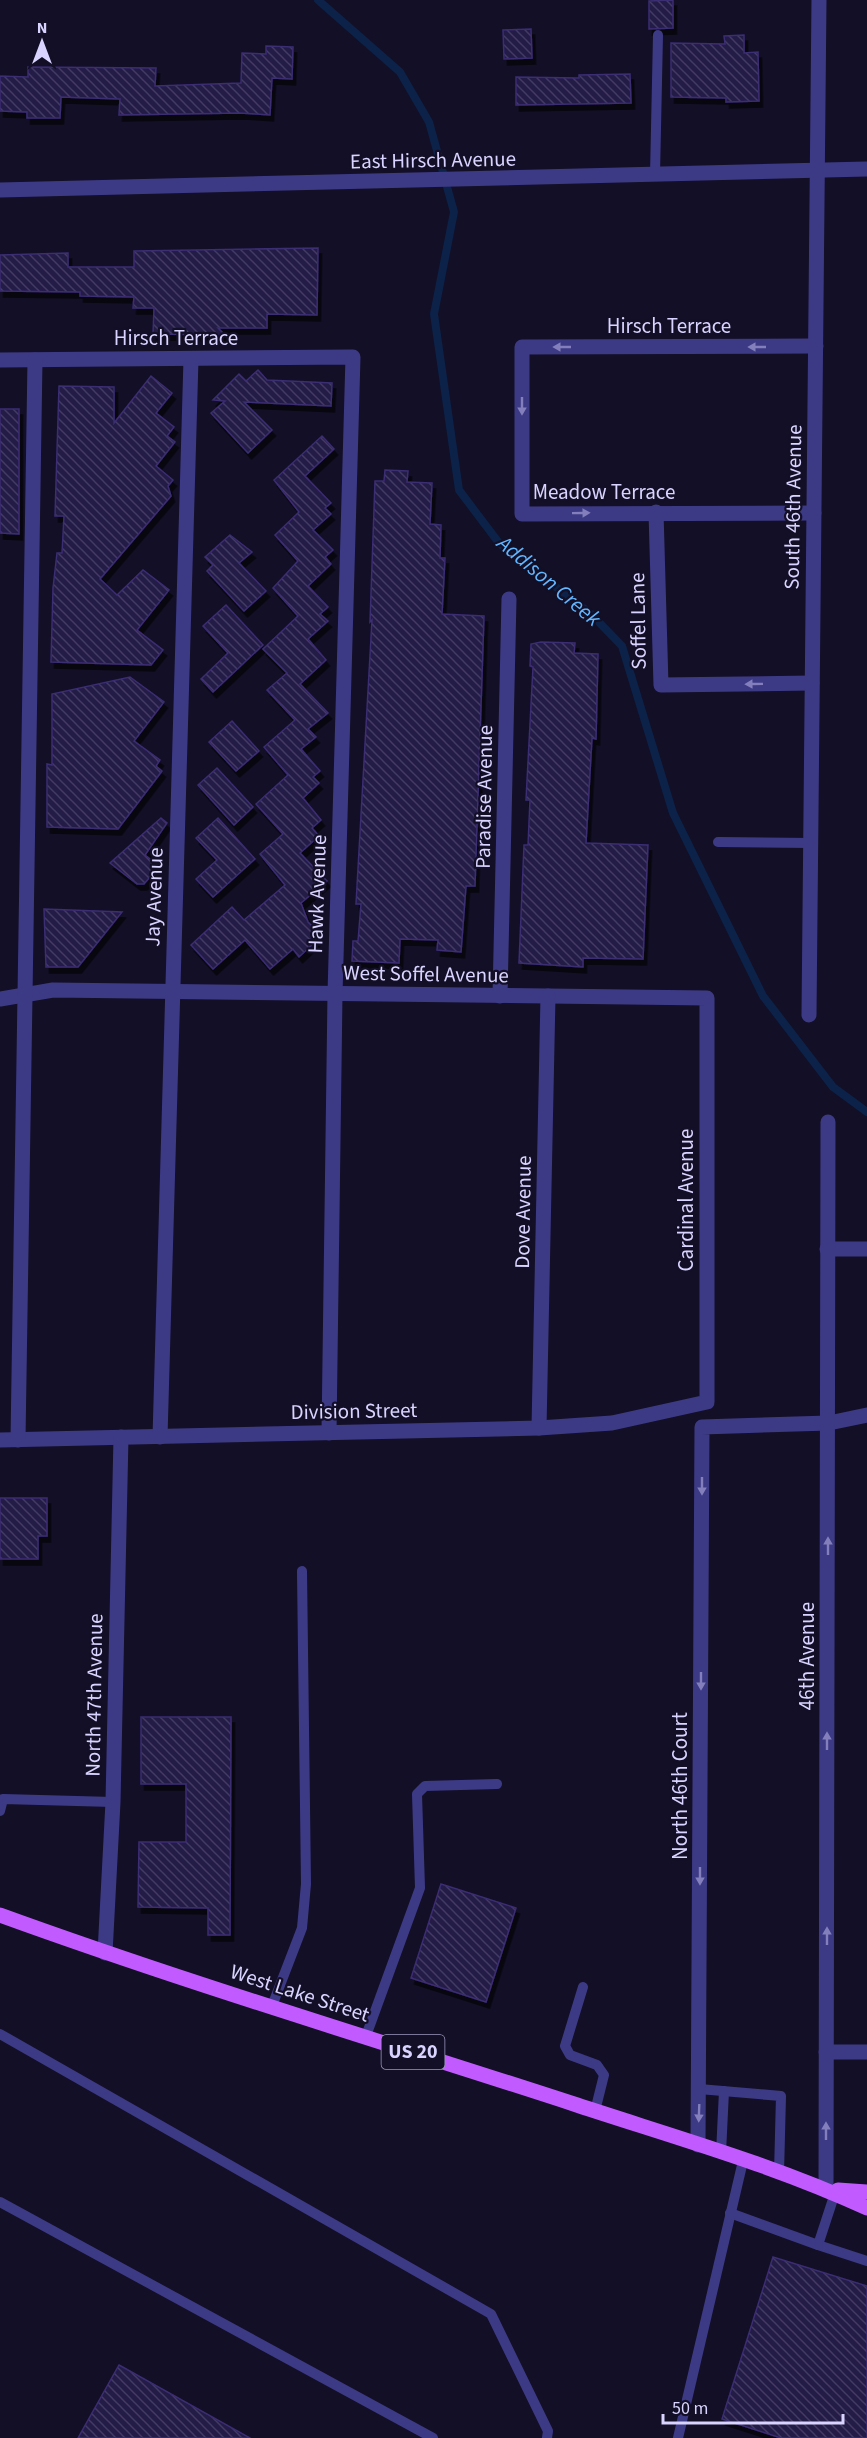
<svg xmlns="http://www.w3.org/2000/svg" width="867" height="2438" font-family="'Source Sans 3',sans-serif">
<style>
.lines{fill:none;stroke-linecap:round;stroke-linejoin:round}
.stream{stroke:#0c2248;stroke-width:8}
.building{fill:url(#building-back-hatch);stroke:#3b2d73;stroke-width:1.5;filter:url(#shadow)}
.service{stroke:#3d3a85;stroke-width:10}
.minor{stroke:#3d3a85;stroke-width:15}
.primary{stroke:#c25bff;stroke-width:15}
.oneway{fill:#837fbc}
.labels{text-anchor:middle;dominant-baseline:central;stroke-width:4.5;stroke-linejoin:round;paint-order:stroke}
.shield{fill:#130f26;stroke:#9e99be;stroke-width:1.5}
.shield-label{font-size:20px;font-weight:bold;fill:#d9d4ff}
.street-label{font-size:21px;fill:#d9d4ff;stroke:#130f26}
.water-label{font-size:22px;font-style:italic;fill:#62b6ff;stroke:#130f26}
</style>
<defs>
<pattern id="building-back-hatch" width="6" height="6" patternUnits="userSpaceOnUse" patternTransform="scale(1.5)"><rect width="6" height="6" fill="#241b47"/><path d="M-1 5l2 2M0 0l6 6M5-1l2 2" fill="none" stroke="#433b63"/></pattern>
<filter id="shadow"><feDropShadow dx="3.5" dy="6" stdDeviation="0" flood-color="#0009"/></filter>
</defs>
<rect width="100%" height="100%" fill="#130f26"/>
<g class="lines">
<path class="stream" d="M318 0 400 72 429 122 454 212 434 314 459 490 499 543 591 614 622 646 673 813 763 996 833 1087 867 1112"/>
</g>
<g class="building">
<path d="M673 0V28L649 29V1Z"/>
<path d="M531 29 532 58 504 59 503 30Z"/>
<path d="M744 35V53L758 52 759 101 726 102V98L671 97V43L725 44 724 36Z"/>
<path d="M266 46 293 47 292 79 272 78 270 115 240 113 119 115 120 99 61 97 60 118H27V112L0 111V76L28 77V67L156 68 155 86 241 83 242 53 266 54Z"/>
<path d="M630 74 631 103 516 105V77L579 78V75Z"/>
<path d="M318 248 317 315 267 314V328H218L225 335 153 334 154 308H133L134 297 80 296V292L0 291V255L68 253V267H134V251Z"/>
<path d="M258 370 267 380 332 383 331 406 244 402 272 430 248 453 211 413 225 401 213 400 239 374 246 381Z"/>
<path d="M151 376 172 393 156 413 174 427 167 436 175 442 156 466 173 480 168 486 171 496 100 579 117 595 143 570 169 590 137 630 163 650 151 665 51 662 53 588 57 553H62L64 516H55L59 386 114 387V423Z"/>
<path d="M0 409H19V534L0 533Z"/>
<path d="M322 436 334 449 305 476 331 503 325 508 331 514 313 530 333 550 325 557 331 564 308 586 328 607 320 614 328 621 308 639 326 660 300 684 328 713 308 729 316 737 301 749 320 771 313 777 319 783 303 798 321 820 312 828 319 836 300 853 327 881 301 903 308 922 315 929 312 931 316 941 299 957 293 949 270 969 245 940 213 969 191 945 232 907 244 920 285 885 260 854 283 834 256 804 288 775 264 747 295 720 267 690 287 673 263 649 298 616 273 588 298 561 275 535 299 512 274 480Z"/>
<path d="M385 470 408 471 407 482 432 483 430 524 441 525 440 558H445L442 614 484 616 475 886H466L461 952 437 950 438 940 400 939 399 963 352 961 353 941H358L361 904H356L372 620 370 622 375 481H384Z"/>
<path d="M230 535 252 552 239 563 266 591 244 611 207 571 213 565 205 557Z"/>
<path d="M226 605 263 645 213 692 201 679 228 653 203 626Z"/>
<path d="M541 642 575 643 574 653 598 654 596 739 592 738 586 843 648 845 643 959 583 958V967L519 963 524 845H528L530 800H526L533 667 530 666 531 644Z"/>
<path d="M130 677 164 702 134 741 160 760 156 766 162 771 118 829 47 827V764L52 765V694Z"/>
<path d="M232 721 259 751 236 771 209 742Z"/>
<path d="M217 768 253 807 234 825 198 785Z"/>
<path d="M161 818 167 823 145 855 159 866 144 884H137L110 863Z"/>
<path d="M218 818 255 859 213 897 196 879 217 860 196 838Z"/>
<path d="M44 909 122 912 78 967H46Z"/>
<path d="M0 1498H47V1536H38V1559H0Z"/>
<path d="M141 1717H231L230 1935H208V1908L138 1907 139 1842H186V1784H141Z"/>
<path d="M441 1884 516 1908 486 2002 411 1978Z"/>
<path d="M773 2257 867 2286V2438H781L722 2419Z"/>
<path d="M119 2365 250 2438H78Z"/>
</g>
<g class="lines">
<g class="service">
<path d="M655 175 658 35"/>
<path d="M718 842 811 843"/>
<path d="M0 1811 3 1799 113 1802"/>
<path d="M583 1987 565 2046 570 2055 597 2065 604 2075 595 2111"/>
<path d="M272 2006 302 1928 306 1884 302 1571"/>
<path d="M0 2034 491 2314 548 2431 547 2438"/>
<path d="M366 2036 420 1888 417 1794 425 1786 497 1784"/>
<path d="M699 2089 781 2096 779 2173"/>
<path d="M721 2153 724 2091"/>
<path d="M835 2193 818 2245 867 2261"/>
<path d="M0 2202 433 2438"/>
<path d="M730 2213 818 2245"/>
<path d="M678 2438 743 2161"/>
</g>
<g class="minor">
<path d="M0 190 867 169"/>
<path d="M0 360 353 357 335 994 329 1433"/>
<path d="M656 512 661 685 812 683"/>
<path d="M814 513 522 514V347L816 346"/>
<path d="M500 996 509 599"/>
<path d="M0 999 53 990 707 998V1402L612 1423 539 1428 0 1440"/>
<path d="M809 1015 819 0"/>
<path d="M827 1249H867"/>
<path d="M539 1428 548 996"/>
<path d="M160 1437 191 359"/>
<path d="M18 1440 35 360"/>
<path d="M105 1953 113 1802 121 1437"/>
<path d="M826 2052H867"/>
<path d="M698 2145 702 1427 829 1423 867 1415"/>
<path d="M826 2190 828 1122"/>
</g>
<g class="primary">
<path d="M0 1915C190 1984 384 2042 577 2105 674 2137 774 2165 867 2208"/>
<path d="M838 2190 867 2192"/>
</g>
</g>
<defs><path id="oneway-solid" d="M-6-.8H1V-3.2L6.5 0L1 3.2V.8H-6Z" transform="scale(1.5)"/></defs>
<g class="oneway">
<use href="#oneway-solid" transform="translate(562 347) rotate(180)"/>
<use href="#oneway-solid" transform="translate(757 347) rotate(180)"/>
<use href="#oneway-solid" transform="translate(522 406) rotate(90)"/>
<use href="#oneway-solid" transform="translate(581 513) rotate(-1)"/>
<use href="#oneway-solid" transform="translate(754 684) rotate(179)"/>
<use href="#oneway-solid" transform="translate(702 1486) rotate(90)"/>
<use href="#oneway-solid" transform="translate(828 1546) rotate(-90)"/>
<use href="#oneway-solid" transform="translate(701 1681) rotate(90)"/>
<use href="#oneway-solid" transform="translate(827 1741) rotate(-90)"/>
<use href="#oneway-solid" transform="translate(700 1876) rotate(90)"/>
<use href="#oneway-solid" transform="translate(827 1936) rotate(-90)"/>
<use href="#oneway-solid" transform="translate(699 2113) rotate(92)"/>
<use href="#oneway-solid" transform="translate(826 2131) rotate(-90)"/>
</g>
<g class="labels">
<rect class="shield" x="381.5" y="2035" width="63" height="34" rx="4.5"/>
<g class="shield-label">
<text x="413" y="2052">US 20</text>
</g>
<g class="street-label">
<text transform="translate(433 160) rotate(-1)">East Hirsch Avenue</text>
<text x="669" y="326">Hirsch Terrace</text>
<text x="176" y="338">Hirsch Terrace</text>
<text x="604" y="492">Meadow Terrace</text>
<text transform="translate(793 507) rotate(-89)">South 46th Avenue</text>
<text transform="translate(638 621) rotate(-91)">Soffel Lane</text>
<text transform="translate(484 797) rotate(-89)">Paradise Avenue</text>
<text transform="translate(317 894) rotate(-88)">Hawk Avenue</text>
<text transform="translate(154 897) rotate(-88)">Jay Avenue</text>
<text transform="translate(426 974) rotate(1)">West Soffel Avenue</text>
<text transform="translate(686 1200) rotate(-90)">Cardinal Avenue</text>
<text transform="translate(523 1212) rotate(-89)">Dove Avenue</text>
<text transform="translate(354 1411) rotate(-1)">Division Street</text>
<text transform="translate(807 1656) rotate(-90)">46th Avenue</text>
<text transform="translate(94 1695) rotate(-89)">North 47th Avenue</text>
<text transform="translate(680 1786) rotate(-90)">North 46th Court</text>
<text transform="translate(300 1993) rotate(18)">West Lake Street</text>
</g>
<g class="water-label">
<text transform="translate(549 581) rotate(40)">Addison Creek</text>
</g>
</g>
<g transform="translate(42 42)" stroke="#130f26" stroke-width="4.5" paint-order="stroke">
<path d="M0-4.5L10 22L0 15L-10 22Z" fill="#d9d4ff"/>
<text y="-9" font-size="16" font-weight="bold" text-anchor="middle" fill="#d9d4ff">N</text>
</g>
<path d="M663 2414v9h180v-9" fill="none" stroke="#d9d4ff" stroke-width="3"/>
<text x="672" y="2414" font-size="18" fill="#d9d4ff" stroke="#130f26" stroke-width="4.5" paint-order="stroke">50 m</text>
</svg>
